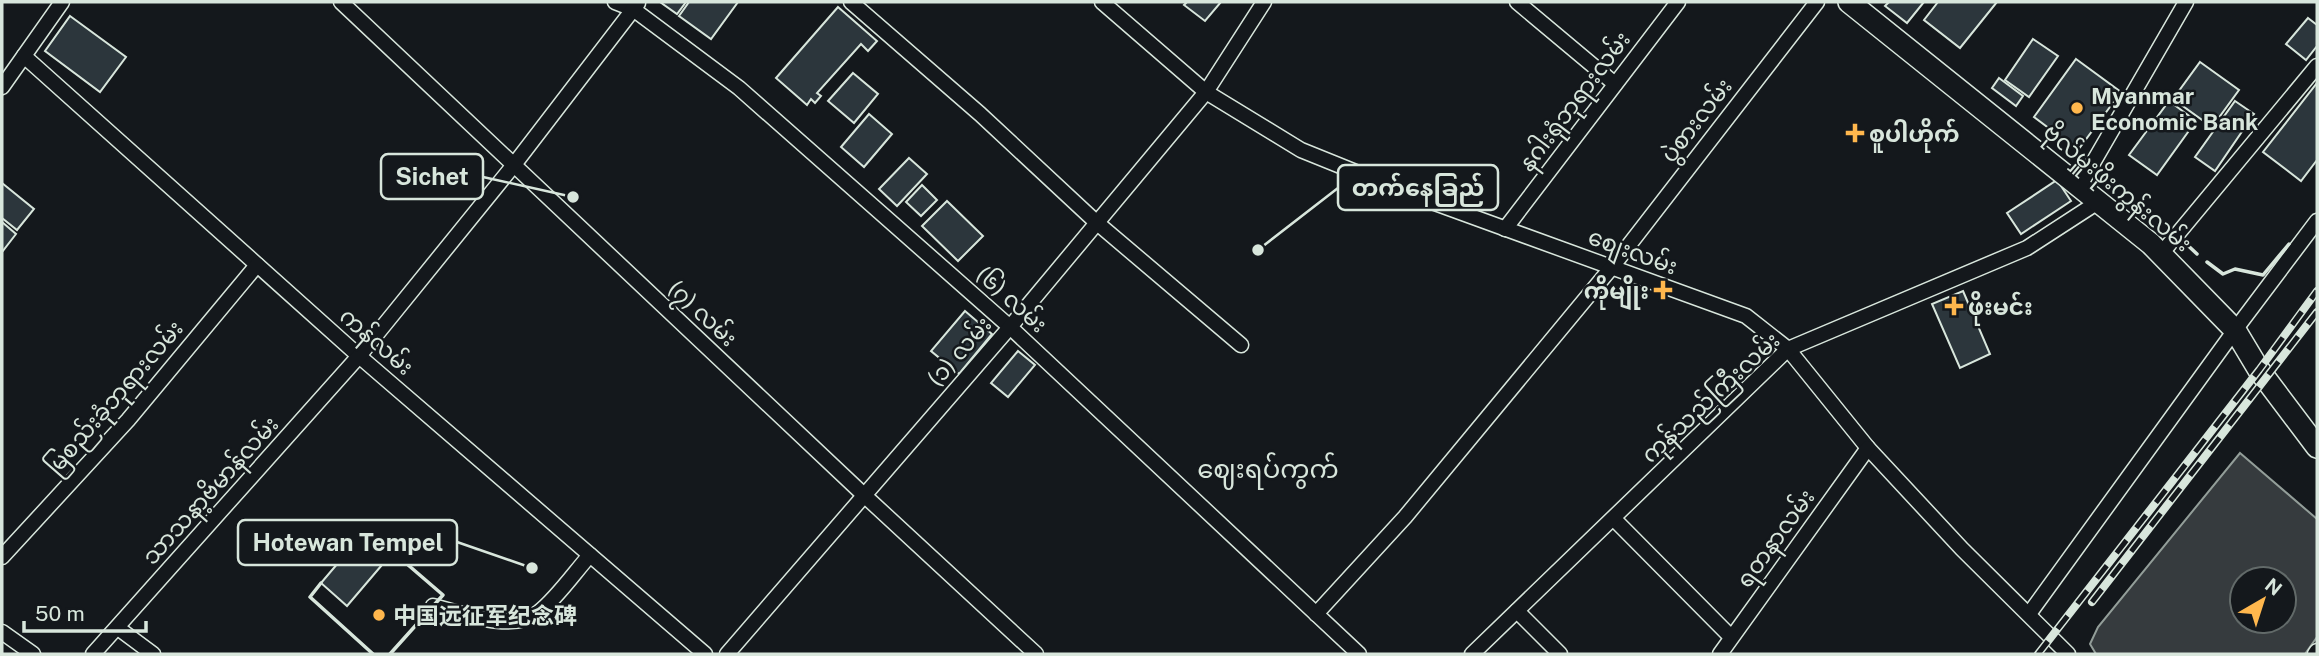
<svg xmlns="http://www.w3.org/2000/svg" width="2319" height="656" font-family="'Public Sans','Noto Sans SC','Noto Sans Myanmar',sans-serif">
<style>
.water{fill:#363b3e;stroke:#939e99;stroke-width:2;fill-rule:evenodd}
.building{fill:#2c363c;stroke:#d8e6dc;stroke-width:2}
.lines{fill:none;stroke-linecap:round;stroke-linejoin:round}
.street-casing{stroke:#d8e6dc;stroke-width:17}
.secondary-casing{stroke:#d8e6dc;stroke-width:24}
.street{stroke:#14181c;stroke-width:14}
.secondary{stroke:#14181c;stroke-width:21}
.rail-casing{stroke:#d8e6dc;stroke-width:8}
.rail{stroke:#14181c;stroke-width:5;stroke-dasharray:16;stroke-linecap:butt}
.wall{stroke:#d8e6dc;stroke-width:3.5}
.poi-dot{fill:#ffb74d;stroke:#14181c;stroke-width:2.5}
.labels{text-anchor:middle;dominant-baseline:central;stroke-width:5;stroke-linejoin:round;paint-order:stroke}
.poi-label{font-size:23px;font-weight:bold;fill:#d8e6dc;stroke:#14181c;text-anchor:start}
.street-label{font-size:23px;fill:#d8e6dc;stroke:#14181c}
.quarter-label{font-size:26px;fill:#d8e6dc;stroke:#14181c}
.leader{fill:none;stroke:#d8e6dc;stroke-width:2.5}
.callout-dot{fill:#d8e6dc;stroke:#14181c;stroke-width:2.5}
.callout{fill:#14181c;stroke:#d8e6dc;stroke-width:2.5}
.callout-label{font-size:24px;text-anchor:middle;font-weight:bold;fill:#d8e6dc}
</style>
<rect width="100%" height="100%" fill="#14181c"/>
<path class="water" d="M2240 453 2317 519V637L2305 654H2096L2090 644 2098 627ZM2242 579H2284V621H2242Z"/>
<g class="building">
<path d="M660 2H686L677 14Z"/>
<path d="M689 2H738L711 39 679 16Z"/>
<path d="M1187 2H1221L1205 21 1184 5Z"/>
<path d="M1889 2H1924L1907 23 1885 6Z"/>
<path d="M1938 2H1997L1960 48 1924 20Z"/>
<path d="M838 7 877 41 868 51 861 44 817 93 821 96 815 103 811 99 807 105 776 78Z"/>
<path d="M70 16 126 57 100 92 45 51Z"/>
<path d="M2308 18 2317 25V46L2306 60 2286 44Z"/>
<path d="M2033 39 2058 56 2029 97 2005 80Z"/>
<path d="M2076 59 2121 92 2078 150 2034 117Z"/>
<path d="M2200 62 2239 90 2212 127 2173 99Z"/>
<path d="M853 73 878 94 854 123 828 101Z"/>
<path d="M1999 78 2023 96 2016 106 1992 88Z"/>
<path d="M2317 83V160L2301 181 2263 152Z"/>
<path d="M2169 101 2196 121 2157 175 2129 155Z"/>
<path d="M2235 101 2254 114 2215 171 2195 157Z"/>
<path d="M869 114 892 134 864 167 841 147Z"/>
<path d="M909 158 927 174 897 206 879 189Z"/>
<path d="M2057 180 2071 201 2021 234 2007 213Z"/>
<path d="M2 183 34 209 17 230 2 218Z"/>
<path d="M922 185 937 200 921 216 906 202Z"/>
<path d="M947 201 983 236 958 261 922 226Z"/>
<path d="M2 222 16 234 2 252Z"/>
<path d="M1963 291 1990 354 1960 368 1932 304Z"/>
<path d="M965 311 992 334 959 374 931 351Z"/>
<path d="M1018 351 1035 365 1008 397 991 383Z"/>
<path d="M367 529 393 552 347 606 321 583Z"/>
</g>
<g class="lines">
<g class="street-casing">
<g id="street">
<path d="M341 2 865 496 1036 654"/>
<path d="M615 2 633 9 739 88 1010 327 1359 654"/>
<path d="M851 2 980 114 1096 222 1241 345"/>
<path d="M1102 2 1206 92 1301 150 1410 194 1746 316 1788 349 1868 448 1962 549 2068 654"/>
<path d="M1517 2 1615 84"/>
<path d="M24 56 359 356 705 654"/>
<path d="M2 87 62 2"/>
<path d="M2079 187 2186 2"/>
<path d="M1505 229 1678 2"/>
<path d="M2161 254 2317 66"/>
<path d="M1614 519 1731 637"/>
<path d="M2 557 128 420 257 265"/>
<path d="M433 606C462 613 513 633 539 612 556 599 575 572 590 555"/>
<path d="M1517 611 1560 654"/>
<path d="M1316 614 1405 517 1612 267 1817 2"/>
<path d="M2029 614 2235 330 2317 221"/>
<path d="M118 628 153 654"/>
<path d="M2 632 33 654"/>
<path d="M93 654 359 356 513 166 638 3"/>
<path d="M727 654 1010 327 1206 92 1264 2"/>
<path d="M1472 654 1788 349 2027 248 2098 202"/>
<path d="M1720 654 1868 448"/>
<path d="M2315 654 2317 651"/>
</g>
</g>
<g class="secondary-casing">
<path id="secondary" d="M1849 2 2151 244 2235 330 2259 370 2317 447"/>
</g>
<use href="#street" class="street"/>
<use href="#secondary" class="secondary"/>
<g class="rail-casing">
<g id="rail">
<path d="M2092 602 2317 312"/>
<path d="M2038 654 2259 370 2317 291"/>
</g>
</g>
<use href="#rail" class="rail"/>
<g class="wall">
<path d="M2181 239 2197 254"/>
<path d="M2207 262 2223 274 2235 269 2263 275 2289 244"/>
<path d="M321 583 310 597 373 654"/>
<path d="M390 654 443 595 393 552"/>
</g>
</g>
<g class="poi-dot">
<circle cx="2077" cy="108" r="7"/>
<path d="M1851.5 122.5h7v7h7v7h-7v7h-7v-7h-7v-7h7z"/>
<path d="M1659.5 279.5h7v7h7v7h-7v7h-7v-7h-7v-7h7z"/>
<path d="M1950.5 295.5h7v7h7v7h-7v7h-7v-7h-7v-7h7z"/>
<circle cx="379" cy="615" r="7"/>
</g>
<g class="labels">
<g class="poi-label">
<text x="2091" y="95">Myanmar<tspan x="2091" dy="26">Economic Bank</tspan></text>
<text x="1869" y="133">စူပါဟိုက်</text>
<text x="1649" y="290" text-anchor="end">ကိုမျိုး</text>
<text x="1968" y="306">ဖိုးမင်း</text>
<text x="393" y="615">中国远征军纪念碑</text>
</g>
<g class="street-label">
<text transform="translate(1574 101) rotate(-53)">နဂါးရုံဘုရားလမ်း</text>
<text transform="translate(1696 120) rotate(-52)">ပွဲစားလမ်း</text>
<text transform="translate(2118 187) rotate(40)">ဗိုလ်မှူးဖိုးကွန်းလမ်း</text>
<text transform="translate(1633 251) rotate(20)">စျေးလမ်း</text>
<text transform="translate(1012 299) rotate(42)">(၆) လမ်း</text>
<text transform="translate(703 313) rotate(43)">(၇) လမ်း</text>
<text transform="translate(377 341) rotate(41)">ကန်လမ်း</text>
<text transform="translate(959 351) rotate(-49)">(၁) လမ်း</text>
<text transform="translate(114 397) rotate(-49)">မြစည်းခုံဘုရားလမ်း</text>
<text transform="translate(1710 397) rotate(-43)">ကုန်သည်ကြီးလမ်း</text>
<text transform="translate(210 490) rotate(-48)">သာသနာ့ဗိမာန်လမ်း</text>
<text transform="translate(1775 538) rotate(-54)">ရတနာလမ်း</text>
</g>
<g class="quarter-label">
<text x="1268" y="468">ဈေးရပ်ကွက်</text>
</g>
</g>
<path class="leader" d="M573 197L483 177M1258 250L1338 188M532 568L457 542"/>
<g class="callout-dot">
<circle cx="573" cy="197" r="7"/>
<circle cx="1258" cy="250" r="7"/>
<circle cx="532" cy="568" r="7"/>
</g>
<g class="callout">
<rect x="381" y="154" width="102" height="45" rx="7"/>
<rect x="1338" y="165" width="160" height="45" rx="7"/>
<rect x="238" y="520" width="219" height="45" rx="7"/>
</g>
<g class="callout-label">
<text x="432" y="185">Sichet</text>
<text x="1418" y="196">တက်နေခြည်</text>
<text x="348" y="551">Hotewan Tempel</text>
</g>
<rect width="2319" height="656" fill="none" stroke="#d8e6dc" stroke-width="7"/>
<g transform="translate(2263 600) rotate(39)"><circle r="33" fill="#14181c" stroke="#626a69" stroke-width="2"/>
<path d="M0-5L12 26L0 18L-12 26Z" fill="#ffb74d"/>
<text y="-10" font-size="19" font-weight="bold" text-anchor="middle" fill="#d8e6dc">N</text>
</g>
<path d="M24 621v10h122v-10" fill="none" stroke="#d8e6dc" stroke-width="3.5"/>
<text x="35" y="621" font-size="21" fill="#d8e6dc" stroke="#14181c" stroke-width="5" paint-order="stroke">50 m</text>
</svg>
